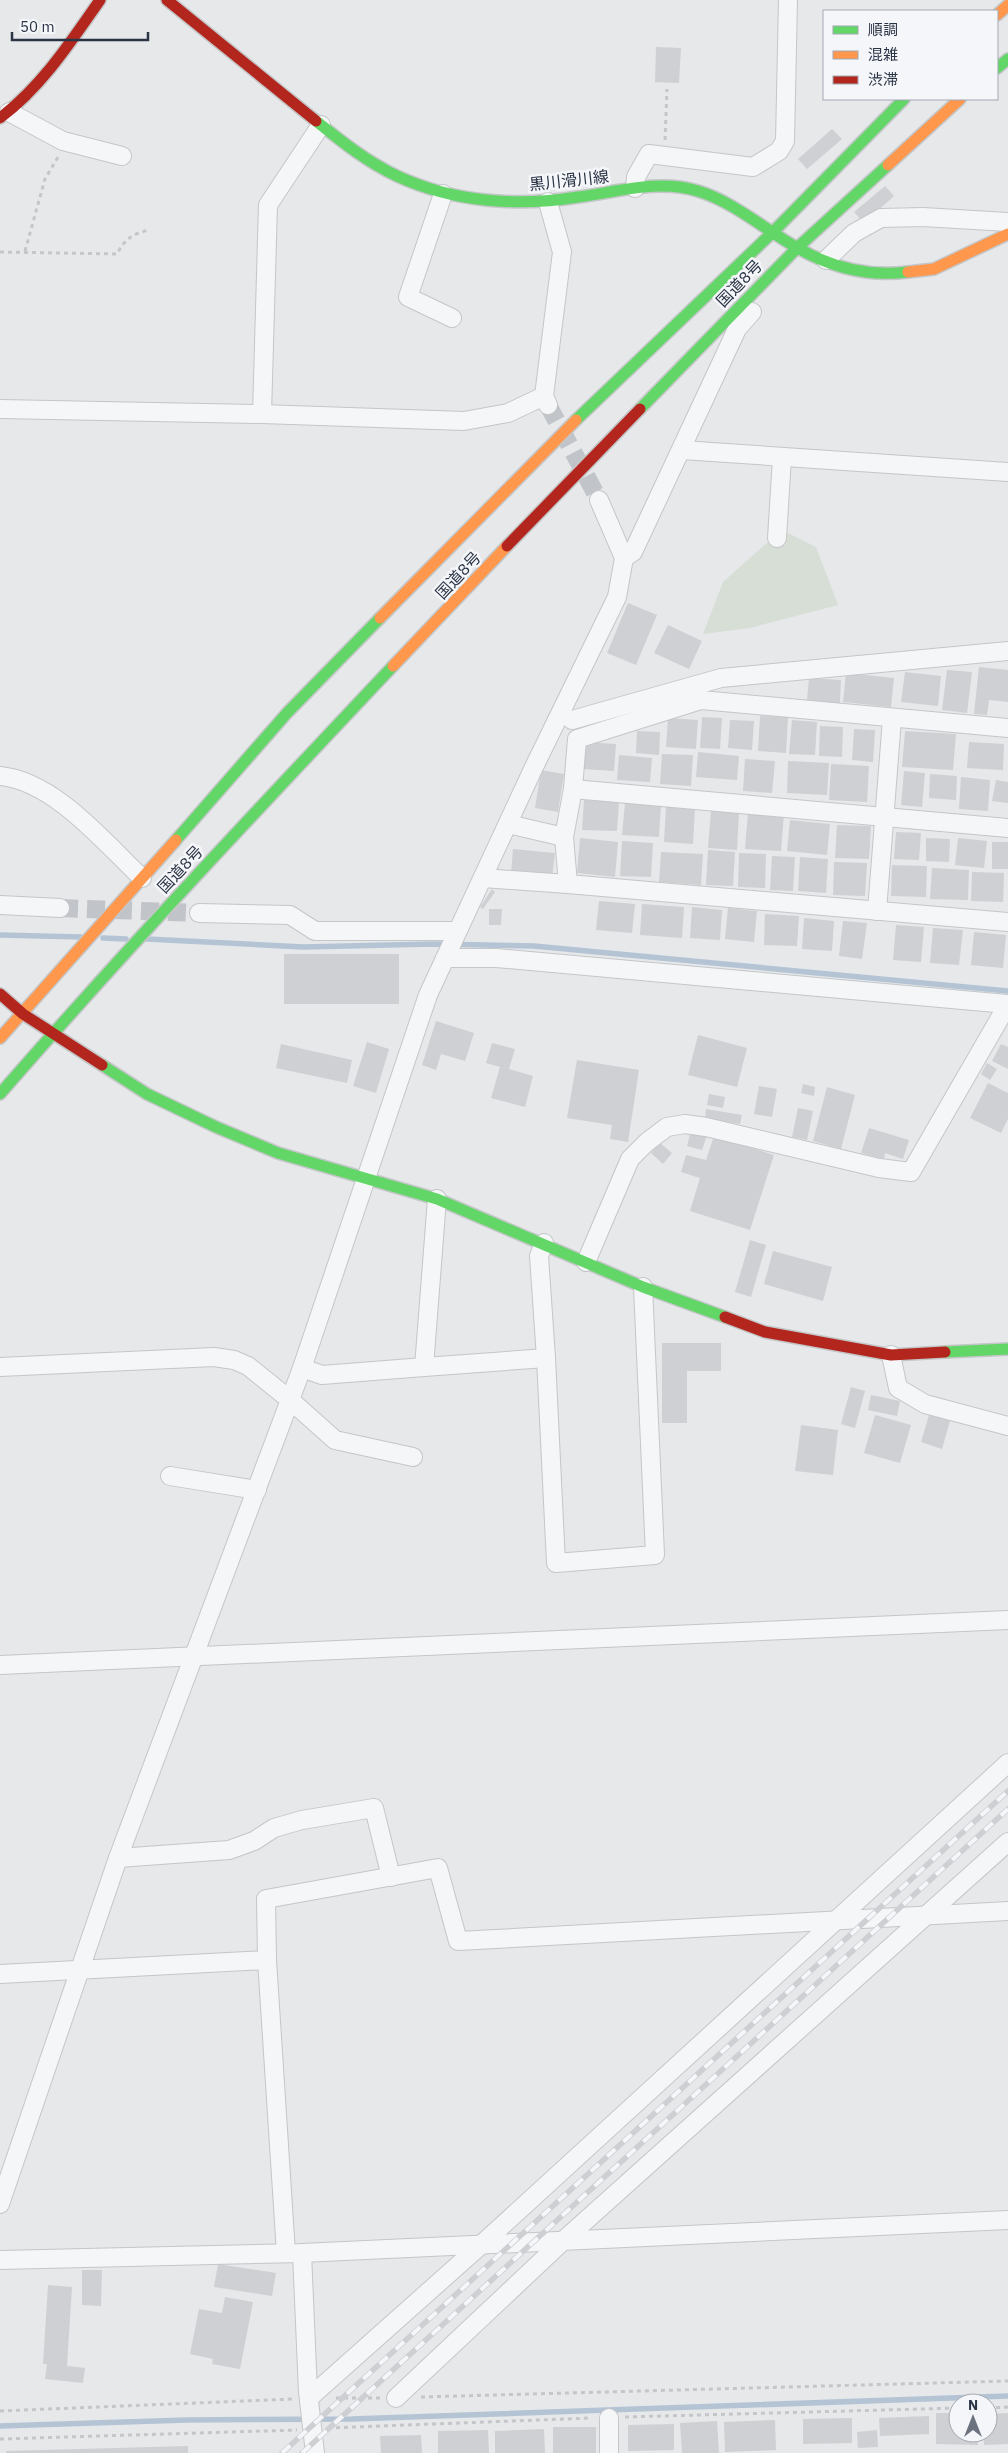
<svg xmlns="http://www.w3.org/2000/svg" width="1008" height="2453" font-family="'IBM Plex Sans','Noto Sans JP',sans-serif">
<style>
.green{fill:#d6ded6}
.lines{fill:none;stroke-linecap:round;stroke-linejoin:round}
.stream{stroke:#b4c4d5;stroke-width:5.5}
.building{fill:#ced0d3}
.street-tunnel{stroke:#c1c4c9;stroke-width:18;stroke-dasharray:18 9;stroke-linecap:butt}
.street-casing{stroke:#c4c6c8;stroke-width:20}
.fast-casing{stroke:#c4c6c8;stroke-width:14}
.slow-casing{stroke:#c4c6c8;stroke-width:14}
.jam-casing{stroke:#c4c6c8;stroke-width:14}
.path{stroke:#c5c6ca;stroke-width:3;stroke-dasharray:4 4;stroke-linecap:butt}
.street{stroke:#f5f6f7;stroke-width:18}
.fast{stroke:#63d668;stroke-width:11}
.slow{stroke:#ff974d;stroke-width:11}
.jam{stroke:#b3261e;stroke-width:11}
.rail-casing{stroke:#cecfd2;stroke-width:5.5}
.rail{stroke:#f4f6f9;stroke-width:4;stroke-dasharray:11;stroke-linecap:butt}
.labels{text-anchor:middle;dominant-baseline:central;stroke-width:5;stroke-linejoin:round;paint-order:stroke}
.street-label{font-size:16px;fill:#2b3445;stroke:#f4f6f9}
</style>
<rect width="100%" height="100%" fill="#e6e8ea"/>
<path class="green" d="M788 533 816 547 838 605 750 628 703 634 723 582 769 541Z"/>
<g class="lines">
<g class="stream">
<path d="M0 935 81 937"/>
<path d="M103 938 126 939"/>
<path d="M147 939 303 947 433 944 534 946 1008 991"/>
<path d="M0 2426 187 2420 352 2419 1008 2396"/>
</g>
</g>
<g class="building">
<path d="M656 47 681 48 679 83 655 82Z"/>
<path d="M832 129 842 139 807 169 798 159Z"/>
<path d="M885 186 894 196 864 223 854 212Z"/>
<path d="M628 603 657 615 636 665 607 653Z"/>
<path d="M668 625 702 641 689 669 654 653Z"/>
<path d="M979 667 1008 670V702L989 700 987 715 974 714Z"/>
<path d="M947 670 972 672 967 713 942 710Z"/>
<path d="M905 672 941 676 938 706 901 702Z"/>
<path d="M846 673 894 678 891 707 843 702Z"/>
<path d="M809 678 841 680 840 703 807 701Z"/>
<path d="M760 716 788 717 786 753 758 751Z"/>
<path d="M702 717 722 718 720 749 700 748Z"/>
<path d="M668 718 698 720 696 749 666 747Z"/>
<path d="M730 720 754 721 752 750 728 748Z"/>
<path d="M792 720 817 722 815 755 789 754Z"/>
<path d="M820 726 843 727 842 757 819 756Z"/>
<path d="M854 729 875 730 873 762 852 760Z"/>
<path d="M637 731 660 732 659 755 636 753Z"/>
<path d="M905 731 956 734 953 770 902 767Z"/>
<path d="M585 742 616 744 614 771 583 769Z"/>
<path d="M969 742 1004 744 1003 770 967 768Z"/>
<path d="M698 752 739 756 737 780 696 777Z"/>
<path d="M662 754 693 755 691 786 660 784Z"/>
<path d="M619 755 652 758 650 782 617 780Z"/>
<path d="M745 759 775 761 772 793 743 791Z"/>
<path d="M788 761 829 763 827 795 787 793Z"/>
<path d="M831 764 869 766 867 802 829 800Z"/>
<path d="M541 770 564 774 558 812 535 808Z"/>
<path d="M904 771 925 773 922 807 901 805Z"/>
<path d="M930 774 957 776 956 800 929 798Z"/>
<path d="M961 777 990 780 988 811 959 809Z"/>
<path d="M996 780 1008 782V803L992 801Z"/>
<path d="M584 800 619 802 617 831 582 830Z"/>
<path d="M625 803 661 805 659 837 622 835Z"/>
<path d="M666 807 695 808 693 844 664 842Z"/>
<path d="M711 811 739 813 737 850 708 848Z"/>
<path d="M748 812 784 814 781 851 745 849Z"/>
<path d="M790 820 830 824 827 855 787 851Z"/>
<path d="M837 825 871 826 869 859 835 858Z"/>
<path d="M896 832 921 833 919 860 894 859Z"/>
<path d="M580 838 618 842 615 877 577 873Z"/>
<path d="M926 838 950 839 949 862 926 861Z"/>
<path d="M958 838 987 841 984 868 955 865Z"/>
<path d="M622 841 653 843 651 877 620 876Z"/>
<rect x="992" y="842" width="16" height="27"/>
<path d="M513 849 555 853 552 878 511 874Z"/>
<path d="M708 850 735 852 733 886 706 885Z"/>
<path d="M661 852 703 854 701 885 659 882Z"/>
<path d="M739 853 766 854 765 888 738 887Z"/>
<path d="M772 856 795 857 793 891 770 890Z"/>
<path d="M800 857 828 859 826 893 798 891Z"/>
<path d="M834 862 867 863 865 896 833 895Z"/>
<path d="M892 865 927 866 926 897 891 896Z"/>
<path d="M932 868 969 870 968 900 930 899Z"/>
<path d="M972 872 1004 873 1003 902 971 901Z"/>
<path d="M492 889 495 892 483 909 480 907Z"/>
<path d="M599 901 635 904 632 933 596 930Z"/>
<path d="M642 904 684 907 682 938 640 935Z"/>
<path d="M692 907 722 910 720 940 690 938Z"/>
<path d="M728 908 757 911 754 942 725 939Z"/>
<path d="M489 909H502L501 925H489Z"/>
<path d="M765 914 799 916 797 946 764 945Z"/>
<path d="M804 918 834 921 832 951 802 949Z"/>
<path d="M843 921 867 923 862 959 839 956Z"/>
<path d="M896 925 924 927 921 962 893 960Z"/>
<path d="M933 928 963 930 959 965 930 963Z"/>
<path d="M974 932 1006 935 1003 968 971 965Z"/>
<rect x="284" y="954" width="115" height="50"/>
<path d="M436 1021 474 1033 465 1061 441 1054 436 1070 422 1065Z"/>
<path d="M698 1035 747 1048 737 1087 688 1075Z"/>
<path d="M367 1042 389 1049 376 1093 353 1086Z"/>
<path d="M492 1043 515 1049 509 1069 533 1076 525 1107 491 1098 500 1067 486 1063Z"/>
<path d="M281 1044 352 1060 347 1083 276 1068Z"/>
<path d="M1001 1044 1008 1047V1069L992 1061Z"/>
<path d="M577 1060 639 1070 628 1142 610 1139 612 1125 567 1118Z"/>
<path d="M987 1063 997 1069 990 1080 981 1074Z"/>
<path d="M988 1083 1008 1093V1119L1001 1133 970 1118Z"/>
<path d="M803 1084 815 1087 814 1096 801 1093Z"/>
<path d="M759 1086 777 1089 772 1117 754 1114Z"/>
<path d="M827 1087 855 1095 841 1149 813 1141Z"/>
<path d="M709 1094 725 1097 723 1108 707 1105Z"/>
<path d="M798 1108 813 1111 807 1140 792 1137Z"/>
<path d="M706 1109 742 1115 740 1124 705 1118Z"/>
<path d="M869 1128 909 1140 903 1159 885 1153 884 1159 861 1153Z"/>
<path d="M691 1130 707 1135 702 1150 687 1146Z"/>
<path d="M714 1136 774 1155 750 1230 690 1211 700 1178 681 1172 686 1155 706 1160Z"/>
<path d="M660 1143 672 1153 663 1164 651 1153Z"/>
<path d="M750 1240 766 1245 751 1297 735 1292Z"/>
<path d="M773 1251 832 1267 823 1301 764 1284Z"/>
<path d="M662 1343H721V1371H687V1423H662Z"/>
<path d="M851 1387 865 1391 855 1428 841 1424Z"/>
<path d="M871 1395 900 1401 897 1416 868 1410Z"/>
<path d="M875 1415 911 1425 900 1463 864 1453Z"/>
<path d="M929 1415 950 1421 942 1449 921 1442Z"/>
<path d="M801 1425 838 1430 833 1475 795 1471Z"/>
<path d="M218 2264 276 2273 272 2296 214 2287Z"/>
<path d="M82 2270H102L101 2306 82 2305Z"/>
<path d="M48 2285 72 2287 67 2366 85 2368 83 2383 45 2379 47 2364H43Z"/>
<path d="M225 2297 253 2302 240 2369 212 2364 213 2359 190 2354 199 2309 222 2313Z"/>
<path d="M936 2413H958V2433H978V2445L936 2444Z"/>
<path d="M1008 2413V2444L984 2445 983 2433H988V2414Z"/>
<path d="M929 2416V2434L880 2436 879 2418Z"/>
<path d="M852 2418V2443L803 2444V2419Z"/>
<path d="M775 2420 776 2450 725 2452 724 2422Z"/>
<path d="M717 2421 719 2453H682L680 2423Z"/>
<path d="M674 2424V2450L628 2451V2425Z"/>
<rect x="553" y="2427" width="43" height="26"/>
<path d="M544 2429 545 2453H495V2431Z"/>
<path d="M488 2430 489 2453H438V2431Z"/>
<path d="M877 2430 878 2447 858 2448 857 2432Z"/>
<path d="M421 2435 422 2453H381L380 2436Z"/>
<path d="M188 2446V2453H6V2451Z"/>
</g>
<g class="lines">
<g class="street-tunnel">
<path d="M548 405 599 500"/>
<path d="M60 908 199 913"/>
</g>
<g class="street-casing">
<g id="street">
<path d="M9 112 63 141 122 156"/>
<path d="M635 188 636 177 649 154 753 167 779 151 785 141 788 0"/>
<path d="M443 194 408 297 452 318"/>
<path d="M548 202 562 252 544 396 548 405"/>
<path d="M826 260 854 233 881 218 923 217 1008 222"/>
<path d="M0 409 262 414 464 421 508 413 544 396"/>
<path d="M262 414 268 205 321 125"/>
<path d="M682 450 1008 472"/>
<path d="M777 538 782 458"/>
<path d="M624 558 633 552 737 329 752 312"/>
<path d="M572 720 721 678 1008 651"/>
<path d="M0 776C54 781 104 842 142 878"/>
<path d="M573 789 577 739 701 700 1008 728"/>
<path d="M508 824 564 837 573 789 1008 828"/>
<path d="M564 837 568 884 1008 922"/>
<path d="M483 878 568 884"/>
<path d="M0 905 60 908"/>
<path d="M877 911 892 719"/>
<path d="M199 913 290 915 315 931H457"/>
<path d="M445 958H496L1007 1004"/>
<path d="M586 1262 630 1159 647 1142 667 1127 685 1124 706 1127 879 1168 911 1172 1008 1004"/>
<path d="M891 1355 898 1388 925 1404 1008 1426"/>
<path d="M546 1358 556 1563 655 1555 643 1287"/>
<path d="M0 1367 214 1357 234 1360 248 1366 289 1399 335 1440 413 1457"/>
<path d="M424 1367 546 1358 539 1256 544 1243"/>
<path d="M302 1368 322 1375 424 1367 437 1199"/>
<path d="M170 1476 257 1490"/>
<path d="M0 1665 1008 1620"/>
<path d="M118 1858 229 1850 254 1841 274 1828 302 1820 374 1808 391 1877"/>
<path d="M267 1960 286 2253"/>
<path d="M0 1974 267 1960 266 1899 438 1868 458 1941 1008 1911"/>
<path d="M0 2204 118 1858 302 1368 428 995 534 767 617 597 624 558 599 500"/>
<path d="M302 2253 308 2392 315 2453"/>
<path d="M0 2260 302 2253 1008 2220"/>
<path d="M309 2398 482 2244 1008 1763"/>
<path d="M396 2398 564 2240 1008 1842"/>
<path d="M609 2453V2418"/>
</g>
</g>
<g class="fast-casing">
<g id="fast">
<path d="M997 68 1008 59"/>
<path d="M316 121C341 141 367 162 397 176 453 202 517 207 578 197 617 192 659 179 698 191 734 202 764 229 796 247 830 267 869 277 908 272"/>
<path d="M640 409 797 248 888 165"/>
<path d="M576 420 773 232 904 99"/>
<path d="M176 840 287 713 380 618"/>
<path d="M102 1065 147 1094 216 1127 278 1153 437 1199 643 1287 725 1317"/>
<path d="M0 1094C127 948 260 807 393 666"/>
<path d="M945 1352 1008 1349"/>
</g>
</g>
<g class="slow-casing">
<g id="slow">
<path d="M997 15 1008 5"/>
<path d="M888 165 960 99"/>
<path d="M908 272 934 269 1008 234"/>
<path d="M380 618 576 420"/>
<path d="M393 666 507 546"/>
<path d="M0 1038 176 840"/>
</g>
</g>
<g class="jam-casing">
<g id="jam">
<path d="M167 0 316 121"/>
<path d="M0 118C42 86 70 43 100 0"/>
<path d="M507 546 640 409"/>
<path d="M0 994 23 1014 102 1065"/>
<path d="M725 1317 765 1332 891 1355 945 1352"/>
</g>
</g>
<g class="path">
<path d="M665 140 667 89"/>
<path d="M25 251 45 179 58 157"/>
<path d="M0 252 117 254C125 239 132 234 149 230"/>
<path d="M421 2397 1008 2381"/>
<path d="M336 2398H380"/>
<path d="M988 2408 1008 2407"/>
<path d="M0 2411 293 2399"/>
<path d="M625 2417 958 2408"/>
<path d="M328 2428 591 2418"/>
<path d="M0 2439 297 2430"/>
</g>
<use href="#street" class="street"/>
<use href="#fast" class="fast"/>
<use href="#slow" class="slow"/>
<use href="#jam" class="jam"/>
<g class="rail-casing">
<g id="rail">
<path d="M282 2453 1008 1791"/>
<path d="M302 2453 1008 1809"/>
</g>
</g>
<use href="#rail" class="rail"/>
</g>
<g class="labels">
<g class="street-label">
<text transform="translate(569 180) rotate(-6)">黒川滑川線</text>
<text transform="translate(739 283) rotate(-46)">国道8号</text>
<text transform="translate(458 575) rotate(-47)">国道8号</text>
<text transform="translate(180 869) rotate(-47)">国道8号</text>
</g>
</g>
<rect x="823" y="10" width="175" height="90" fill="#f4f6f9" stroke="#a4a8b1"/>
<rect x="833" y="26" width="25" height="8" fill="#63d668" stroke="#a4a8b1"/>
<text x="868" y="35" font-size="15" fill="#2b3445">順調</text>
<rect x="833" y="51" width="25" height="8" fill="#ff974d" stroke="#a4a8b1"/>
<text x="868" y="60" font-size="15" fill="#2b3445">混雑</text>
<rect x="833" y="76" width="25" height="8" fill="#b3261e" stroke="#a4a8b1"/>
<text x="868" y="85" font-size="15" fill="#2b3445">渋滞</text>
<g transform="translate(973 2418)"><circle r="24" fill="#f4f6f9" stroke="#a4a8b1"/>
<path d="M0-4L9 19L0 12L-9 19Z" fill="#6c737f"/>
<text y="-8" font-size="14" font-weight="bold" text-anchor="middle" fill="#2b3445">N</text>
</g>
<path d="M12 32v8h136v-8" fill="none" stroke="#2b3445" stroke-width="2.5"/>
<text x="20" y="32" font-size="15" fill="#2b3445" stroke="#f4f6f9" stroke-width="4" paint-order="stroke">50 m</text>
</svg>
